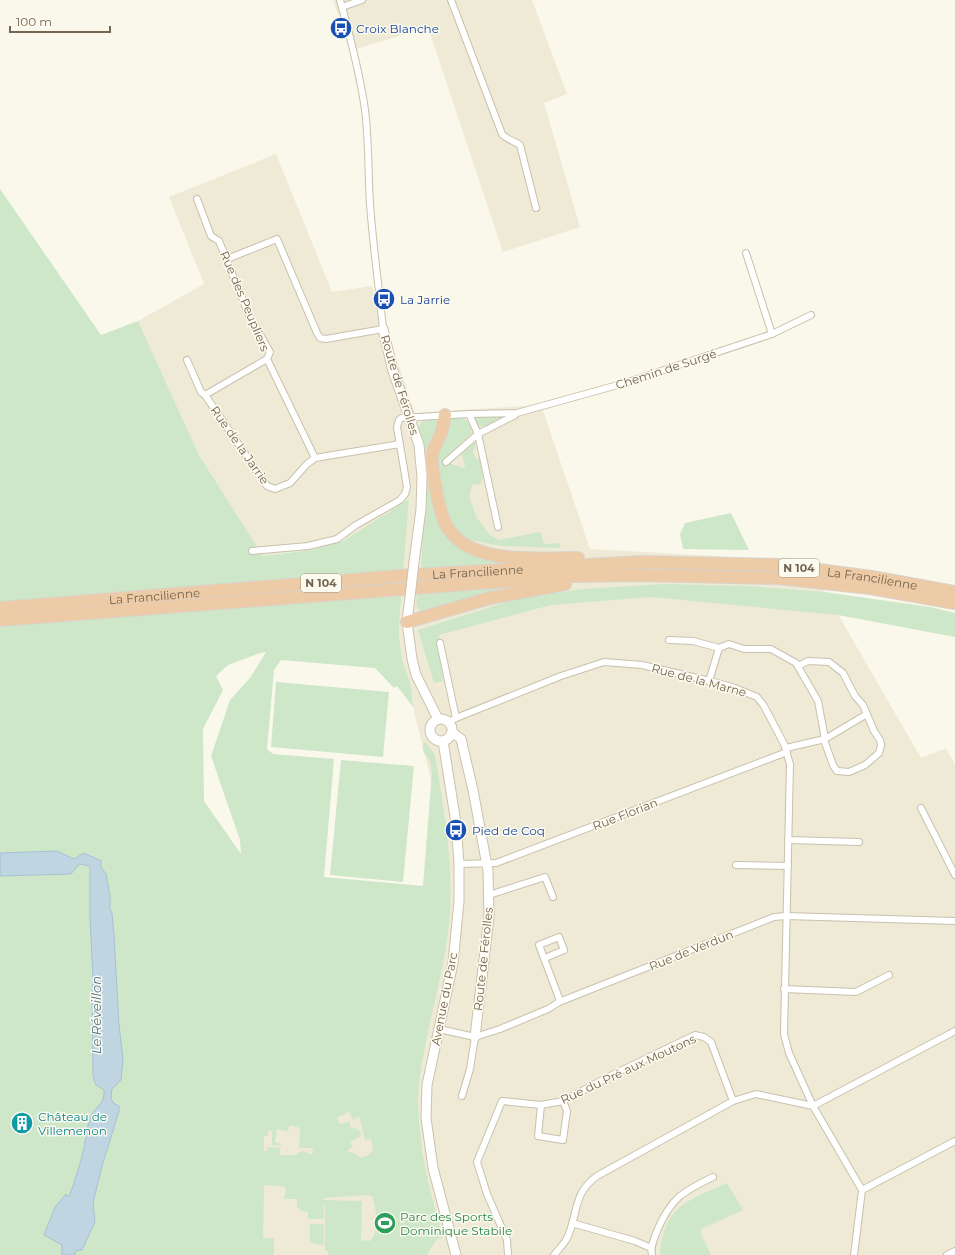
<svg xmlns="http://www.w3.org/2000/svg" width="955" height="1255" font-family="Montserrat,sans-serif">
<style>
.residential{fill:#eeead6}
.green{fill:#cee7c9;fill-rule:evenodd}
.water{fill:#c0d5e2;stroke:#a7c1d3}
.lines{fill:none;stroke-linecap:round;stroke-linejoin:round}
.street-casing{stroke:#c9c0ad;stroke-width:8}
.secondary-casing{stroke:#ccc2ac;stroke-width:11}
.highway-casing{stroke:#d8d4ce;stroke-width:14}
.street{stroke:#fff;stroke-width:6}
.secondary{stroke:#fff;stroke-width:9}
.highway{stroke:#eecba7;stroke-width:12}
.secondary-bridge-casing{stroke:#ccc2ac;stroke-width:11;stroke-linecap:butt}
.secondary-bridge{stroke:#fff;stroke-width:9}
.labels{text-anchor:middle;dominant-baseline:central;stroke-width:3;stroke-linejoin:round;paint-order:stroke}
.shield{fill:#fdfbf0;stroke:#9c927f;stroke-width:1}
.shield-label{font-size:11px;font-weight:bold;fill:#73654f}
.transit-label{font-size:12px;fill:#164399;stroke:#fdfbf0;text-anchor:start}
.street-label{font-size:12px;fill:#73654f;stroke:#fdfbf0}
.culture-label{font-size:12px;fill:#0d838f;stroke:#fdfbf0;text-anchor:start}
.leisure-label{font-size:12px;fill:#27864d;stroke:#fdfbf0;text-anchor:start}
.water-label{font-size:13px;font-style:italic;fill:#527791;stroke:#fdfbf0}
</style>
<rect width="100%" height="100%" fill="#faf8ea"/>
<g class="residential">
<path d="M333 0H532L567 94 544 103 580 227 503 252 428 27 350 51Z"/>
<path d="M276 154 332 292 372 286 415 413 541 405 590 549 807 561 921 758 946 748 955 765V1255H254L256 1124 320 1100 407 1121 433 788 413 707 411 685 403 662 400 645 399 627 409 499 343 541 311 550 263 556 199 455 138 321 204 284 169 197Z"/>
</g>
<g class="green">
<path d="M0 189 101 335 138 321 199 455 263 556 311 550 343 541 409 499 399 627 400 645 403 662 411 685 413 707 397 686 394 688 375 668 281 660 274 670 267 749 273 754 334 759 324 877 423 886 432 772C431 768 431 763 429 760 425 753 420 750 425 742L434 753 436 760C444 810 453 862 450 913 446 974 423 1033 418 1095 417 1103 419 1111 419 1119 421 1160 432 1198 443 1237L436 1240 427 1255H328V1251H325V1204H324V1219H308V1212L301 1211 297 1206V1199H284L286 1187 264 1185 263 1238H274V1255H0ZM266 652 250 678 230 700 211 756 240 840 241 854 204 801 203 729 223 690 216 676 228 665 260 653ZM349 1111 353 1120 359 1116 365 1140 371 1139 373 1151 367 1156 360 1158 354 1153 347 1152 350 1148H353L350 1142 361 1136 359 1130 352 1127 350 1128V1122L339 1124 337 1117 344 1115ZM290 1125 300 1128 299 1148H313L312 1155 304 1151 299 1152 297 1155H280V1148L268 1147 267 1151H264V1136H268V1131H272V1145L281 1146V1144L275 1142 277 1129 288 1131ZM367 1195 372 1196C376 1210 381 1229 370 1241L361 1240 362 1201 323 1200V1198Z"/>
<path d="M500 415 501 418 500 419 486 426H477L475 417 479 416Z"/>
<path d="M456 417C466 417 470 423 472 433L446 458 451 464 464 468 465 465 461 453 474 442 476 445 473 451 476 459 480 460 483 477 480 485 472 484 469 497 477 518 490 535 499 540 540 532 544 544 561 543 559 548 501 546 466 539 450 525 437 472 436 457 450 419Z"/>
<path d="M433 419 440 424 432 447 446 531 514 563 421 569 423 533 425 509 418 429C421 420 425 420 433 419Z"/>
<path d="M731 513 749 550 683 549 680 534 685 523Z"/>
<path d="M665 584 747 586 825 592 930 607 955 613V637L838 615 652 597 551 605 439 635 443 681 434 683 418 630 519 598 584 589Z"/>
<path d="M533 586 425 613C415 609 416 604 417 594Z"/>
<path d="M276 682 389 692 383 757 271 747Z"/>
<path d="M341 760 414 766 403 882 330 875Z"/>
<path d="M727 1183 743 1210 701 1229V1234L711 1255H660C664 1205 688 1201 727 1183Z"/>
<path d="M309 1224H324V1245L311 1243C308 1237 312 1230 309 1224Z"/>
</g>
<path class="water" d="M57 851 74 859 84 853 101 861V867L106 874 110 896V909L112 913 114 935 119 1025 123 1059 121 1080 112 1089 111 1098 113 1103 119 1106V1111L102 1166 93 1203 95 1222 82 1250 76 1251 75 1255H62V1245L44 1235 55 1207 66 1194 69 1197C75 1181 80 1165 84 1148 86 1138 87 1124 92 1114 98 1104 105 1104 104 1090L96 1085 93 1076 92 998 93 978 90 918V866L79 864 71 874 0 876V853Z"/>
<g class="lines">
<g class="street-casing">
<g id="street">
<path d="M451 0 502 134C506 139 514 141 520 145L536 208"/>
<path d="M342 7 362 0"/>
<path d="M197 199 211 236 219 241 249 315 270 352 267 359 315 458"/>
<path d="M746 253 772 334"/>
<path d="M227 259 277 239 317 333 320 338 326 339 383 329C379 287 373 246 370 204 368 173 369 141 365 110 360 73 350 36 340 0"/>
<path d="M267 359 205 395 267 486 275 489 290 483 307 464 315 458 400 444"/>
<path d="M187 360 201 392 205 395"/>
<path d="M469 414 478 434 498 527"/>
<path d="M446 462 478 434 515 415"/>
<path d="M252 551 308 546 337 539 356 525 400 500 405 494 407 487 397 427 399 420 401 418 469 414 517 413 625 383 772 334 811 315"/>
<path d="M669 640 693 641 719 648"/>
<path d="M440 643 456 718"/>
<path d="M798 666 808 661 829 662 843 673 855 696 863 705 874 731 880 740 881 745 879 753 865 765 849 772 837 771 833 765 824 740"/>
<path d="M709 681 719 648 729 644 744 649H771L796 663 818 701 825 739"/>
<path d="M449 722 456 718 561 676 604 662 642 665 714 682 735 688 757 697 764 706 784 744 790 764 784 1034 789 1053 813 1106 862 1190 854 1255"/>
<path d="M786 748 825 739 867 714"/>
<path d="M921 808 955 875"/>
<path d="M788 840 859 842"/>
<path d="M459 864 496 863 787 752"/>
<path d="M736 865 788 866"/>
<path d="M489 895 545 877 553 897"/>
<path d="M545 958 564 950 559 937 539 945 559 998V1002"/>
<path d="M784 989 856 992 889 975"/>
<path d="M439 1029 475 1037 500 1029 548 1009 559 1002 774 917 786 916 955 921"/>
<path d="M462 1096 470 1069 475 1037"/>
<path d="M541 1105 538 1136 563 1140 567 1111 563 1101"/>
<path d="M862 1190 955 1141"/>
<path d="M572 1223 635 1241 651 1248"/>
<path d="M508 1255 507 1240 487 1194 477 1162 502 1101 541 1105 563 1101 610 1076 695 1035 704 1037 711 1042 733 1101"/>
<path d="M554 1255C558 1250 563 1245 566 1240 579 1216 571 1195 597 1176L733 1101 756 1094 813 1106 955 1031"/>
<path d="M652 1255C650 1246 654 1240 657 1231 671 1198 682 1192 713 1177"/>
<path d="M947 1255 955 1251"/>
</g>
</g>
<g class="secondary-casing">
<g id="secondary">
<path d="M383 329 393 371 419 445 422 477 421 509 414 562"/>
<path d="M410 597 407 622 412 659 416 675 438 719"/>
<circle cx="441" cy="730" r="11"/>
<path d="M452 732 461 739 473 790 488 871 489 917 475 1037"/>
<path d="M443 741 456 823 459 864V901L453 963 427 1085 426 1118 433 1168 456 1255"/>
</g>
</g>
<g class="highway-casing">
<g id="highway">
<path d="M445 415C444 420 443 426 442 430 440 439 433 447 432 456 431 469 435 483 437 495 439 505 441 515 446 525 468 566 538 558 578 558"/>
<path id="s1" d="M0 608 413 575 641 562 780 565 872 577 955 592"/>
<path d="M0 620 572 576 638 575 779 578 870 588 955 603"/>
<path d="M407 622 490 598 565 584"/>
</g>
</g>
<use href="#street" class="street"/>
<use href="#secondary" class="secondary"/>
<use href="#highway" class="highway"/>
<g class="secondary-bridge-casing">
<path id="secondary-bridge" d="M410 597 414 562"/>
</g>
<use href="#secondary-bridge" class="secondary-bridge"/>
</g>
<defs>
<g id="bus-disc" transform="scale(1.15)"><circle r="9.5" fill="#1a4fb4" stroke="#fdfbf0"/><path d="M-5-6H5V4H4V6H2V4H-2V6H-4V4H-5ZM-3.5-4V0h7V-4ZM-3.5 1.2v1.5H-2V1.2ZM2 1.2v1.5H3.5V1.2Z" fill="#fff"/></g>
<g id="building-disc" transform="scale(1.15)"><circle r="9.5" fill="#0f9aa8" stroke="#fdfbf0"/><path d="M-4-6H4V6H1V3H-1V6H-4ZM-2.5-4.3h1.7v1.8h-1.7ZM.8-4.3h1.7v1.8H.8ZM-2.5-1h1.7V.8h-1.7ZM.8-1h1.7V.8H.8Z" fill="#fff"/></g>
<g id="stadium-disc" transform="scale(1.15)"><circle r="9.5" fill="#2e9e5b" stroke="#fdfbf0"/><path d="M0-5a6.5 5 0 1 0 0 10a6.5 5 0 1 0 0-10ZM-3.5-1.8h7v3.6h-7Z" fill="#fff"/></g>
</defs>
<g fill-rule="evenodd">
<use href="#bus-disc" x="341" y="28"/>
<use href="#bus-disc" x="384" y="299"/>
<use href="#bus-disc" x="456" y="830"/>
<use href="#building-disc" x="22" y="1123"/>
<use href="#stadium-disc" x="385" y="1223"/>
</g>
<g class="labels">
<g class="shield">
<rect x="779" y="559" width="40" height="18" rx="3"/>
<rect x="301" y="574" width="40" height="18" rx="3"/>
</g>
<g class="shield-label">
<text x="799" y="568">N 104</text>
<text x="321" y="583">N 104</text>
</g>
<g class="transit-label">
<text x="356" y="28">Croix Blanche</text>
<text x="400" y="299">La Jarrie</text>
<text x="472" y="830">Pied de Coq</text>
</g>
<g class="street-label">
<text transform="translate(245 301) rotate(67)">Rue des Peupliers</text>
<text transform="translate(666 369) rotate(-18)">Chemin de Surgé</text>
<text transform="translate(400 385) rotate(73)">Route de Férolles</text>
<text transform="translate(240 445) rotate(55)">Rue de la Jarrie</text>
<text stroke="none"><textPath href="#s1" startOffset="479">La Francilienne</textPath></text>
<text stroke="none"><textPath href="#s1" startOffset="875">La Francilienne</textPath></text>
<text stroke="none"><textPath href="#s1" startOffset="155">La Francilienne</textPath></text>
<text transform="translate(699 680) rotate(15)">Rue de la Marne</text>
<text transform="translate(625 814) rotate(-21)">Rue Florian</text>
<text transform="translate(691 950) rotate(-22)">Rue de Verdun</text>
<text transform="translate(483 959) rotate(-84)">Route de Férolles</text>
<text transform="translate(444 999) rotate(-79)">Avenue du Parc</text>
<text transform="translate(628 1069) rotate(-25)">Rue du Pré aux Moutons</text>
</g>
<g class="culture-label">
<text x="38" y="1116">Château de<tspan x="38" dy="14">Villemenon</tspan></text>
</g>
<g class="leisure-label">
<text x="400" y="1216">Parc des Sports<tspan x="400" dy="14">Dominique Stabile</tspan></text>
</g>
<g class="water-label">
<text transform="translate(96 1015) rotate(-90)">Le Réveillon</text>
</g>
</g>
<path d="M10 26v6h100v-6" fill="none" stroke="#73654f" stroke-width="2"/>
<text x="16" y="26" font-size="12" fill="#73654f" stroke="#fdfbf0" stroke-width="3" paint-order="stroke">100 m</text>
</svg>
